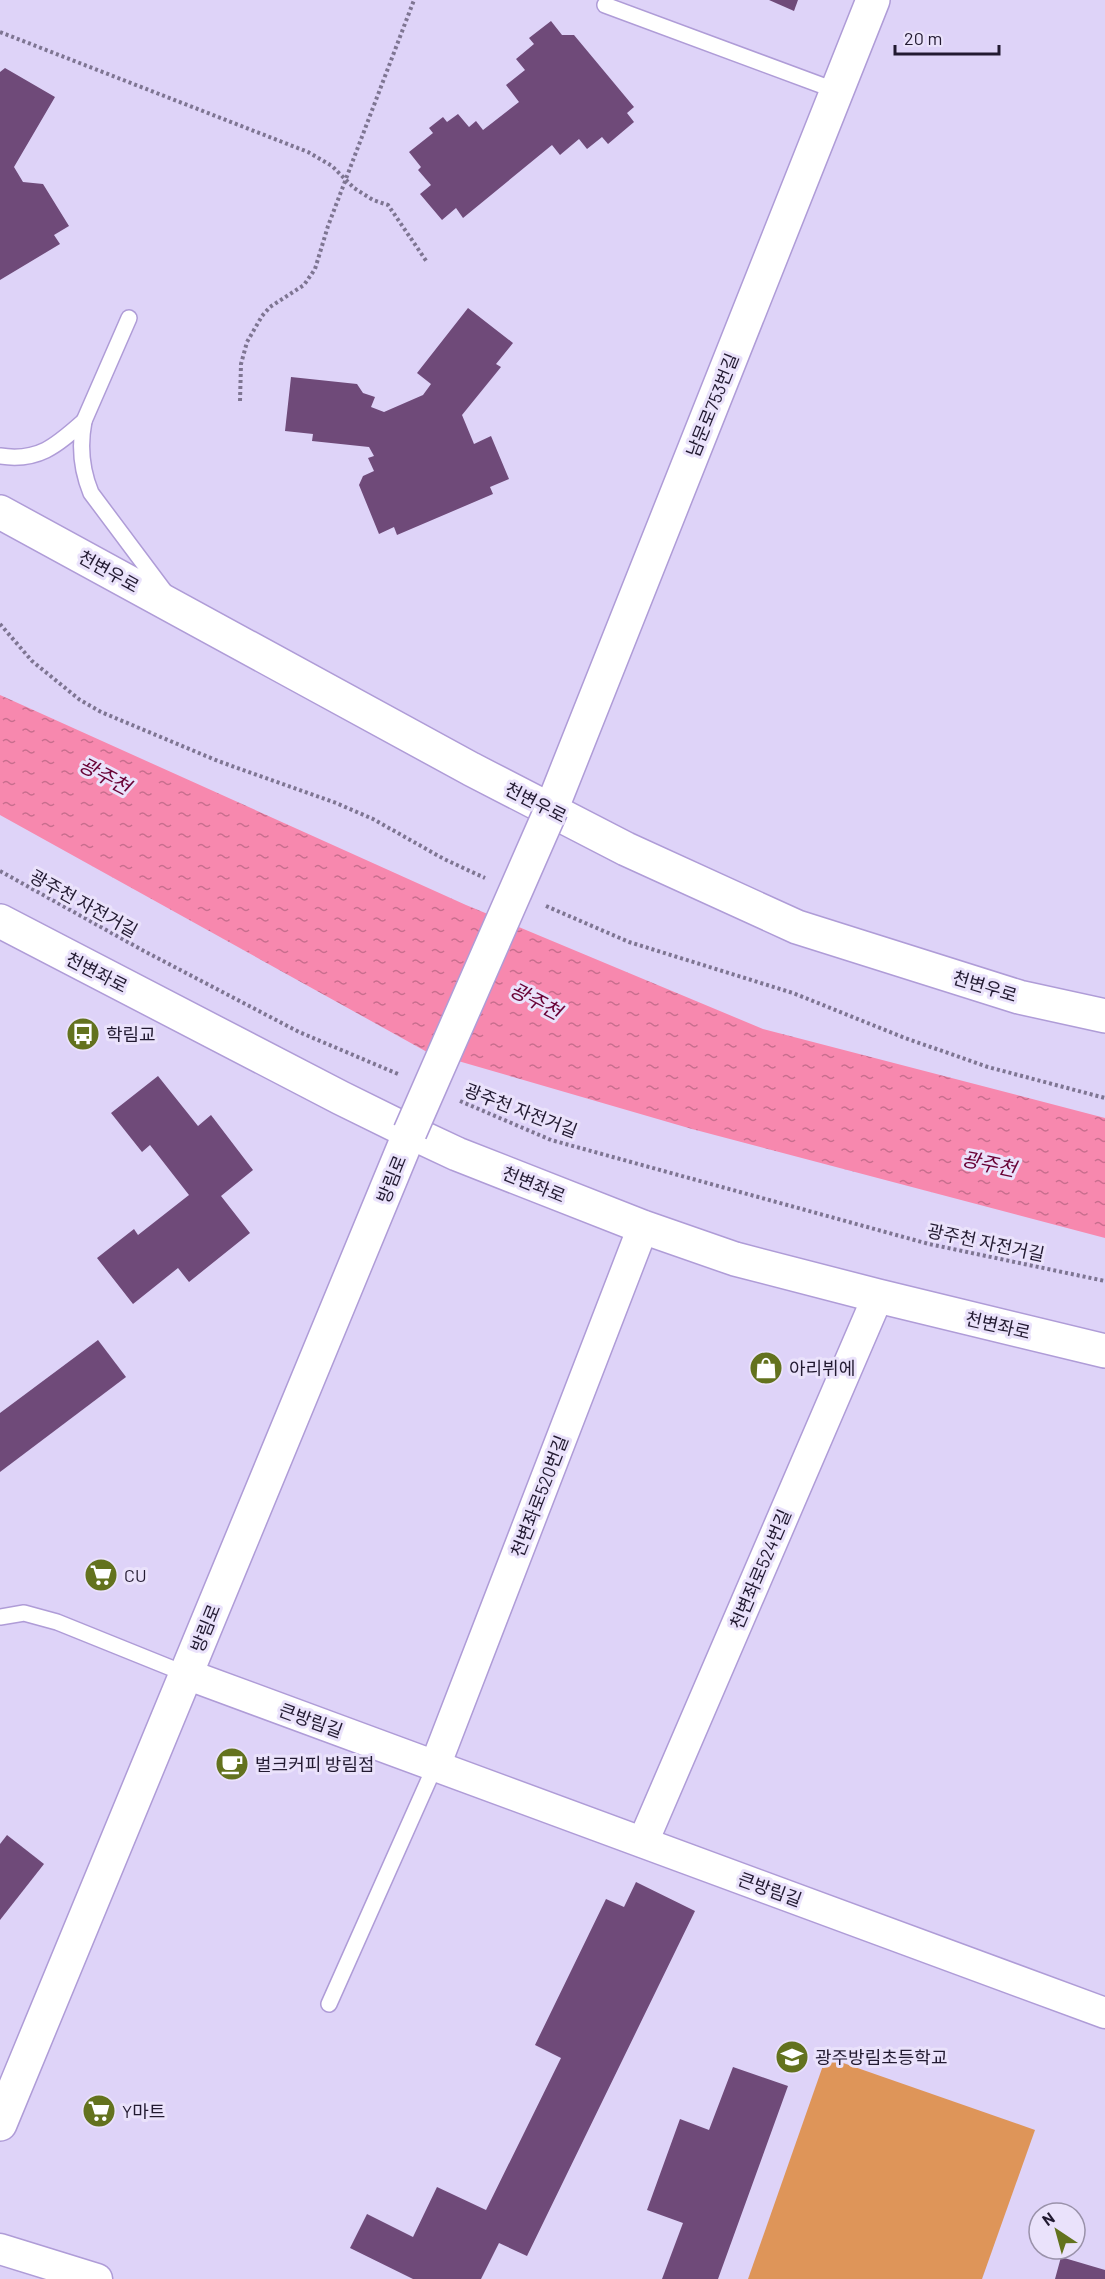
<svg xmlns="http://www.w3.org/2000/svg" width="1105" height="2279" font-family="Barlow,'Noto Sans KR',sans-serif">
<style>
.grass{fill:#de9559}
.water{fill:url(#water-ripples)}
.building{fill:#6f4a79}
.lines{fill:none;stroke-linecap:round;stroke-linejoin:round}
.service-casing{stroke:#af9cd7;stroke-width:18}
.minor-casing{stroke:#af9cd7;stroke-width:33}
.tertiary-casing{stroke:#af9cd7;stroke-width:36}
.path{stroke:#7e7592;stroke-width:4;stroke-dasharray:3 3;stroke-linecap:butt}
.service{stroke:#fff;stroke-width:15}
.minor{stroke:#fff;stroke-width:30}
.tertiary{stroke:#fff;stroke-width:33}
.tertiary-bridge-casing{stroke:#af9cd7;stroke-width:36;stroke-linecap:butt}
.tertiary-bridge{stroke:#fff;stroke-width:33}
.labels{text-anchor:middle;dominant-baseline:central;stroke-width:6;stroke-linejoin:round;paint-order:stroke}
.street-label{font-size:18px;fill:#221a31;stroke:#eae2fb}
.poi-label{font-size:18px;fill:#221a31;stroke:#eae2fb;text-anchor:start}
.water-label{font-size:20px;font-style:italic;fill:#680135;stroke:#eae2fb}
</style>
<defs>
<pattern id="water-ripples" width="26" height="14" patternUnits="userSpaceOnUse" patternTransform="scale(1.5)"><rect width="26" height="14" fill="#f788ae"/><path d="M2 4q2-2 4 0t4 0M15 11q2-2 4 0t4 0" fill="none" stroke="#c86e8e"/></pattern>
</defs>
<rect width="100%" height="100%" fill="#ded3f8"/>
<path class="grass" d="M826 2057 1035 2130 982 2279H748Z"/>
<path class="water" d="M0 695 466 905 763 1029 1105 1118V1238L692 1129 427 1052 0 815Z"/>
<g class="building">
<path d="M769 0H798L794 11Z"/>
<path d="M551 21 562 35H574L634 107 627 113 634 122 608 144 602 137 587 149 579 139 560 155 552 145 463 218 456 208 442 220 420 194 431 185 418 170 421 167 409 152 433 133 429 128 443 117 447 122 458 114 469 127 476 121 483 130 519 102 506 85 525 70 516 59 534 44 529 38Z"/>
<path d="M5 68 55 97 14 167 23 182 43 184 69 226 54 235 60 244 0 280V72Z"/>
<path d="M468 308 513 343 496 364 501 367 462 415 474 444 491 436 509 479 490 487 493 494 397 535 394 527 379 534 359 485 363 476 374 471 368 458 374 456 369 447 312 441 313 434 285 431 291 377 357 384 363 393 375 397 371 407 384 412 423 395 431 384 417 373Z"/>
<path d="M158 1076 198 1126 211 1115 253 1170 221 1196 250 1233 189 1282 178 1268 133 1304 97 1258 134 1229 138 1235 189 1195 150 1145 142 1152 111 1113Z"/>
<path d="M98 1340 126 1377 0 1472V1413Z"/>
<path d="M7 1835 44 1864 0 1920V1844Z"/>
<path d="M636 1882 695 1911 527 2256 499 2243 481 2279H413L350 2248 367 2214 413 2237 437 2187 486 2210 561 2058 535 2045 606 1899 624 1907Z"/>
<path d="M733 2067 788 2086 718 2279H662L683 2223 647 2210 680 2119 709 2130Z"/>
<path d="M1061 2257 1105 2270V2279H1055Z"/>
</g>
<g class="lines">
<g class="service-casing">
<g id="service">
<path d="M605 5 837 91"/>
<path d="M84 421 129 318"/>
<path d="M0 456C39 462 57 445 84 421 79 447 81 469 91 493L165 592"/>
<path d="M0 1617 24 1613 57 1622 186 1674"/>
<path d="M329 2004 435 1766"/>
</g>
</g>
<g class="minor-casing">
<g id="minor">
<path d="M186 1674 1105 2013"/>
<path d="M435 1766 643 1227"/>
<path d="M643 1842 878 1296"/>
<path d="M0 2249 97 2279"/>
</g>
</g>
<g class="tertiary-casing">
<g id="tertiary">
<path d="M0 512 471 769 626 849 797 927 1019 997 1105 1016"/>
<path d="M551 810 873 0"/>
<path d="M0 921 341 1098 410 1132 457 1154 643 1227 735 1259 878 1296 1105 1351"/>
<path d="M0 2124 410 1132"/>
</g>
</g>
<g class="path">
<path d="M0 32 308 152 332 166 354 188 373 200 388 205 427 262"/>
<path d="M240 401 241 364 247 342 262 316 270 307 304 285 315 269 328 226 414 0"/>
<path d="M0 624 32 661 80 700 101 712 218 761 336 803 373 819 444 859 485 878"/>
<path d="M0 871 144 951 299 1032 398 1074"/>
<path d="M546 906 629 942 793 993 905 1038 988 1067 1105 1098"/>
<path d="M460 1101 551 1140 929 1244 1105 1281"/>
</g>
<use href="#service" class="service"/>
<use href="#minor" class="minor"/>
<use href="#tertiary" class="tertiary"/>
<g class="tertiary-bridge-casing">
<path id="tertiary-bridge" d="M410 1132 551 810"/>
</g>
<use href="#tertiary-bridge" class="tertiary-bridge"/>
</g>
<defs>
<g id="bus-disc" transform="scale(1.725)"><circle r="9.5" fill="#63721e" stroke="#eae2fb"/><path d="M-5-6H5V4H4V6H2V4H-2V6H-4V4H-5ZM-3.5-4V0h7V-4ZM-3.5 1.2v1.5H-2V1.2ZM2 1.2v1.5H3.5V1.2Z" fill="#fff"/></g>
<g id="shop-disc" transform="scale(1.725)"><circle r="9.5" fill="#63721e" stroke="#eae2fb"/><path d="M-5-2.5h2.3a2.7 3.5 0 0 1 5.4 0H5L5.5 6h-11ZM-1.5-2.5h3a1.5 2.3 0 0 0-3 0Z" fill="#fff"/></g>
<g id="supermarket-disc" transform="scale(1.725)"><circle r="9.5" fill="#63721e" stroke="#eae2fb"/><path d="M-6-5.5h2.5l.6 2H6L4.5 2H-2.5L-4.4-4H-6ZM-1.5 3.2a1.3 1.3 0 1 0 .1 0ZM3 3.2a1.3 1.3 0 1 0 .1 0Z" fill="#fff"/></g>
<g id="cafe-disc" transform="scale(1.725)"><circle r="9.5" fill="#63721e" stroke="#eae2fb"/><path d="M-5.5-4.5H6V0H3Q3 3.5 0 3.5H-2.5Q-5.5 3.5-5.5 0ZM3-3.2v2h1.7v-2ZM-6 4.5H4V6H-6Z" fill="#fff"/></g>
<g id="school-disc" transform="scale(1.725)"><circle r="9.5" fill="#63721e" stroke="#eae2fb"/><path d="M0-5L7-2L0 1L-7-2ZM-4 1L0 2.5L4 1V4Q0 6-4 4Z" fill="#fff"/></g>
</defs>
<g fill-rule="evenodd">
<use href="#bus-disc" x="83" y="1034"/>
<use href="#shop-disc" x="766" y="1368"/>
<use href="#supermarket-disc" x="101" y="1575"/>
<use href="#cafe-disc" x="232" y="1764"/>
<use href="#school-disc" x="792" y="2057"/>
<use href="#supermarket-disc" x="99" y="2111"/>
</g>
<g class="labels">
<g class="street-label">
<text transform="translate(712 405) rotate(-68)">남문로753번길</text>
<text transform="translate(109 571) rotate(29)">천변우로</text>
<text transform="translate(536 802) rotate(27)">천변우로</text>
<text transform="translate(84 903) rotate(29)">광주천 자전거길</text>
<text transform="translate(97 972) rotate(27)">천변좌로</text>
<text transform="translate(985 986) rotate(17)">천변우로</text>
<text transform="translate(521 1110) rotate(21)">광주천 자전거길</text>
<text transform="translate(391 1179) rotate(-68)">방림로</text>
<text transform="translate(534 1184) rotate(22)">천변좌로</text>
<text transform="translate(986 1242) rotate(12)">광주천 자전거길</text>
<text transform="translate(998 1325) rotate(13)">천변좌로</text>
<text transform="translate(539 1496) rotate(-69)">천변좌로520번길</text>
<text transform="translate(760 1569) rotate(-67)">천변좌로524번길</text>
<text transform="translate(205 1628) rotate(-68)">방림로</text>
<text transform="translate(311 1720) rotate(20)">큰방림길</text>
<text transform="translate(770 1889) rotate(20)">큰방림길</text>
</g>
<g class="poi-label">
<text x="106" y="1034">학림교</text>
<text x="789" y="1368">아리뷔에</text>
<text x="124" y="1575">CU</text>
<text x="255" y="1764">벌크커피 방림점</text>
<text x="815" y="2057">광주방림초등학교</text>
<text x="122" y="2111">Y마트</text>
</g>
<g class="water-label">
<text transform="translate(105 775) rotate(28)">광주천</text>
<text transform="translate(536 1000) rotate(28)">광주천</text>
<text transform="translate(989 1163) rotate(12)">광주천</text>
</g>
</g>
<g transform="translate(1057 2231) rotate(324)"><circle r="28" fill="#eae2fb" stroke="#9a92aa" stroke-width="1.5"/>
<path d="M0-4.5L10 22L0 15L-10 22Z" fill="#63721e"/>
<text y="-9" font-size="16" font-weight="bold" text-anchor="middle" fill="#221a31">N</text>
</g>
<path d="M895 45v9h104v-9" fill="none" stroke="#221a31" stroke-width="3"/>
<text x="904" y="45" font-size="18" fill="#221a31" stroke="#eae2fb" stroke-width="4.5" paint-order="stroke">20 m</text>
</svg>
